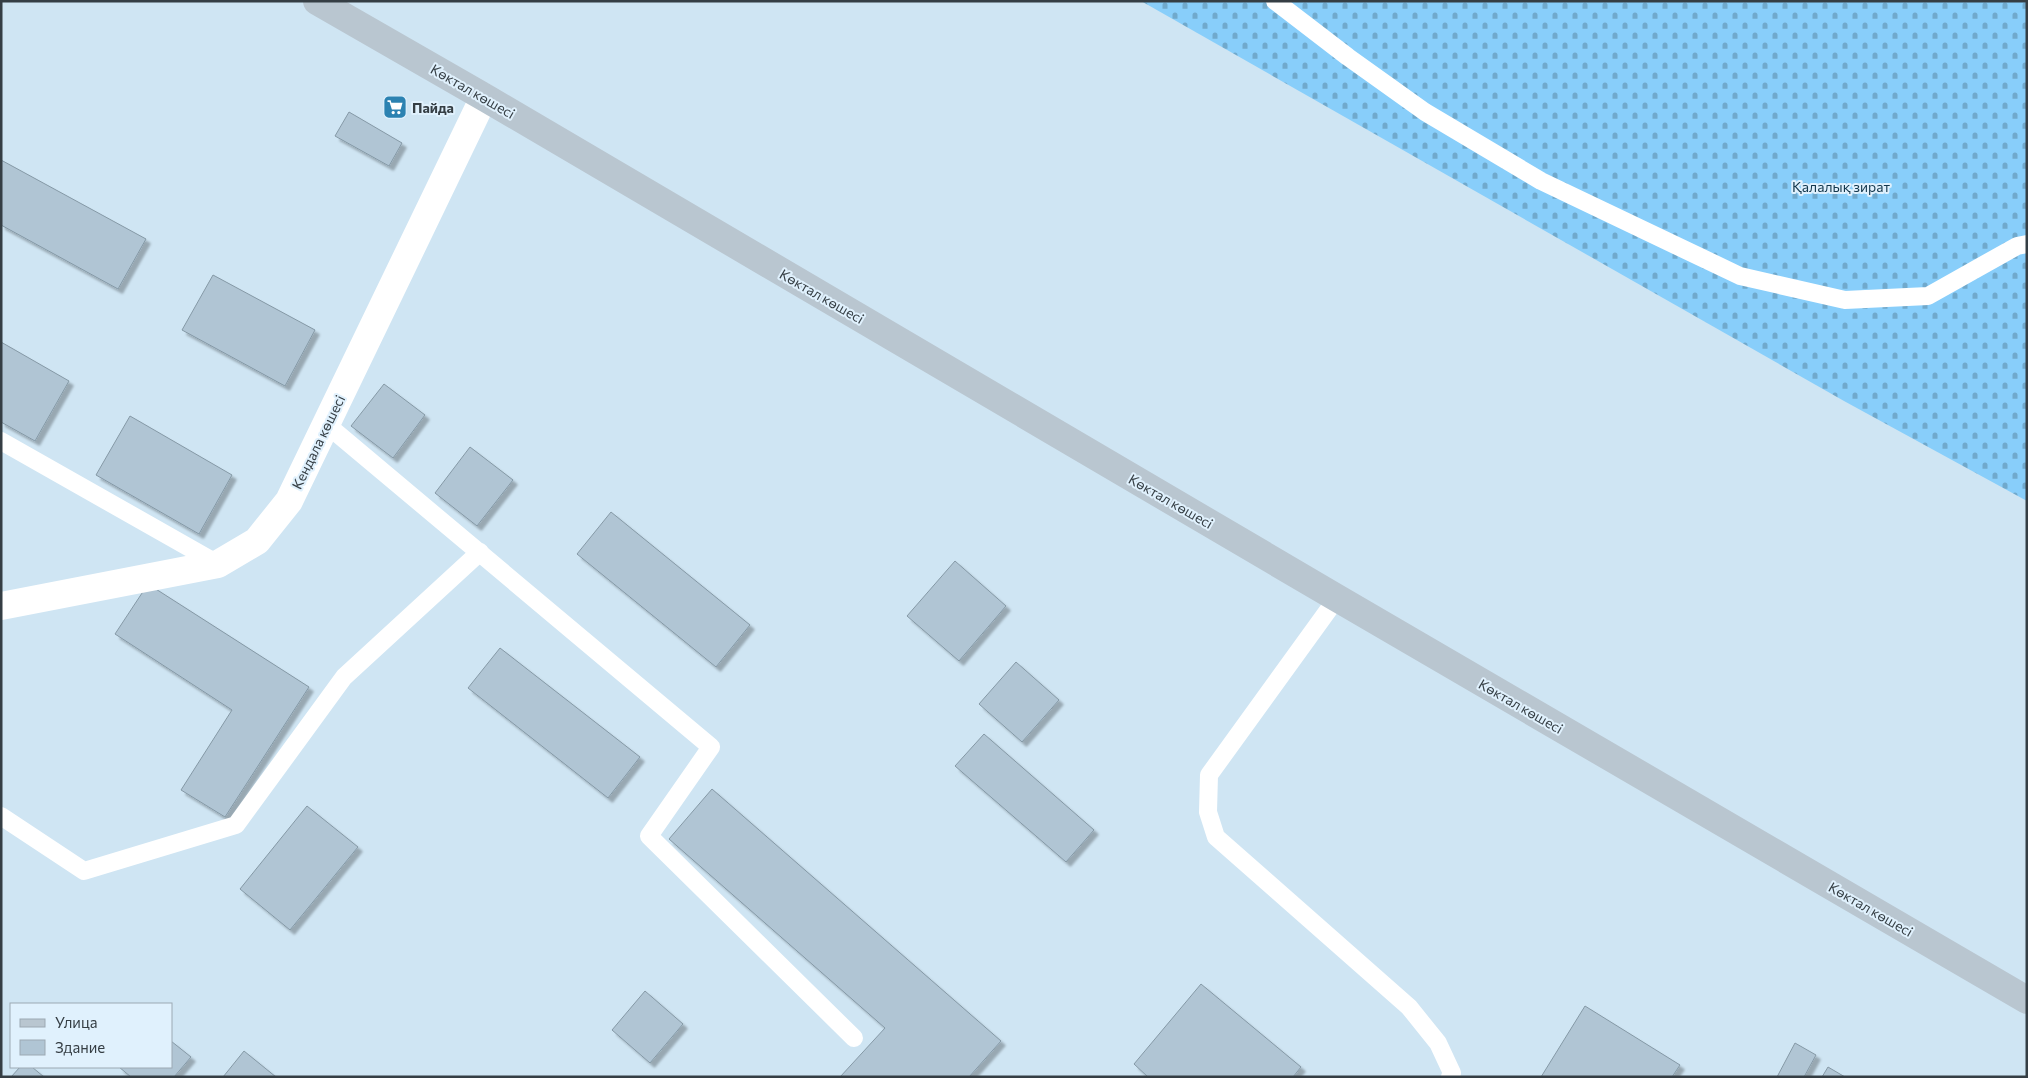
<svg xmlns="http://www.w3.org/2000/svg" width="2028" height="1078" font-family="Commissioner,sans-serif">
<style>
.cemetery{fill:url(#cemetery-stones)}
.building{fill:#b0c5d4;stroke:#8599a6;filter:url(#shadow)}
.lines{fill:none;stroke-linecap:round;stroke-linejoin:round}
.lane{stroke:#fff;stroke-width:18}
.street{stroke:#fff;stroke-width:28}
.secondary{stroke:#b9c6d0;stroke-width:28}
.labels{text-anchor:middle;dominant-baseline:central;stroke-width:4;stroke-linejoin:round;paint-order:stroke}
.street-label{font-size:14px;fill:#353e44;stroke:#e0f1fd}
.poi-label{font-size:14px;font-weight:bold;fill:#353e44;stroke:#e0f1fd;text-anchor:start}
.park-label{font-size:14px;fill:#13374c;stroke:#e0f1fd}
</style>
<defs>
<pattern id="cemetery-stones" width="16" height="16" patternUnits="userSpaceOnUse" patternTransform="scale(1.25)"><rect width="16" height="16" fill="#88cefa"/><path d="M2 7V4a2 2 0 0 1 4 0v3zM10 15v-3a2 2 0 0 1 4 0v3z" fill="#70a9cc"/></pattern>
<filter id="shadow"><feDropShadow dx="4.5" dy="4.5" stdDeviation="1" flood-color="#0004"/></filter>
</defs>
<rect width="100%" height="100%" fill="#cfe5f3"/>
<path class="cemetery" d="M1141 1H2027V501L1844 401Z"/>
<g class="building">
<path d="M349 112 402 143 389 166 335 136Z"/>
<path d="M1 160 146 239 118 289 1 225Z"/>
<path d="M213 275 315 330 285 386 182 330Z"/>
<path d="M1 342 69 381 35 441 1 422Z"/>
<path d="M384 384 425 415 393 458 351 426Z"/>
<path d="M130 416 232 475 199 534 96 475Z"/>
<path d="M470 447 513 480 477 526 435 493Z"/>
<path d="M611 512 750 625 716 667 577 554Z"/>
<path d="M955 561 1006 606 959 661 907 616Z"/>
<path d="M148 584 309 687 225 817 181 790 232 710 115 634Z"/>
<path d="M500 648 640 757 608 798 468 688Z"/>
<path d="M1016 662 1059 700 1022 742 979 704Z"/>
<path d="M984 734 1094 830 1066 862 955 766Z"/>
<path d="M712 789 1001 1041 969 1077H840L885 1028 669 839Z"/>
<path d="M307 806 358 847 290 930 240 889Z"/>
<path d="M1201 984 1301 1067 1293 1077H1148L1134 1064Z"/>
<path d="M645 991 683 1024 650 1063 612 1030Z"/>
<path d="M1585 1006 1680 1065 1672 1077H1541Z"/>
<path d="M171 1041 191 1057 174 1077H131L119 1067H171Z"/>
<path d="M1795 1043 1816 1055 1804 1077H1777Z"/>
<path d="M244 1051 276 1077H223Z"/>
<path d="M20 1067H32L44 1077H11Z"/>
<path d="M1828 1067 1845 1077H1822Z"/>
</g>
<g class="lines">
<g class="lane">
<path d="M1275 1 1348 57 1425 112 1541 181 1740 276 1845 300 1928 296 2017 246 2027 244"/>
<path d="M326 424 711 747 649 836 854 1038"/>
<path d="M1 441 218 564"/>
<path d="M1337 598 1209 775 1208 812 1216 837 1409 1007 1438 1043 1452 1073 1450 1077"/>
<path d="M1 816 84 871 236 825 344 677 480 552"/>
</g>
<path class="street" d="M1 606 218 564 257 541 289 501 484 97"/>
<path class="secondary" d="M317 1 484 97 1337 598 2027 1000"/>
</g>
<defs>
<g id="supermarket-square" transform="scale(1.25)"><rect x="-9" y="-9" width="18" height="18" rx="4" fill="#2c82b1" stroke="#e0f1fd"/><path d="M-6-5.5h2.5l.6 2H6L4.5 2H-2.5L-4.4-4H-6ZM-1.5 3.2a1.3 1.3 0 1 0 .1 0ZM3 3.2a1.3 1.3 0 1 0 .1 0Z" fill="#fff"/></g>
</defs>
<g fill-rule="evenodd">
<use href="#supermarket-square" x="395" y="107"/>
</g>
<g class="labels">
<g class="street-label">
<text transform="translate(473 91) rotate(30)">Көктал көшесі</text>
<text transform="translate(822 296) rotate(30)">Көктал көшесі</text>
<text transform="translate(318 442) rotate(-64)">Кендала көшесі</text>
<text transform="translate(1171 501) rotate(30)">Көктал көшесі</text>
<text transform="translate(1521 706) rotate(30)">Көктал көшесі</text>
<text transform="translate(1871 909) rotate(30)">Көктал көшесі</text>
</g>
<g class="poi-label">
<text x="412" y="107">Пайда</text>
</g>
<g class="park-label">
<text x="1841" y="186">Қалалық зират</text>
</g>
</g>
<rect width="2028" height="1078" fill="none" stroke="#353e44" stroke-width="5"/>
<rect x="10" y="1003" width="162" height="65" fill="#e0f1fd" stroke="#9ca9b3"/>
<rect x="20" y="1019" width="25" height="8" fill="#b9c6d0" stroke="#9ca9b3"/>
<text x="55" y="1028" font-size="15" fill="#353e44">Улица</text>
<rect x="20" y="1040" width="25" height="15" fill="#b0c5d4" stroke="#9ca9b3"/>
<text x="55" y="1053" font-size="15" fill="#353e44">Здание</text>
</svg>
